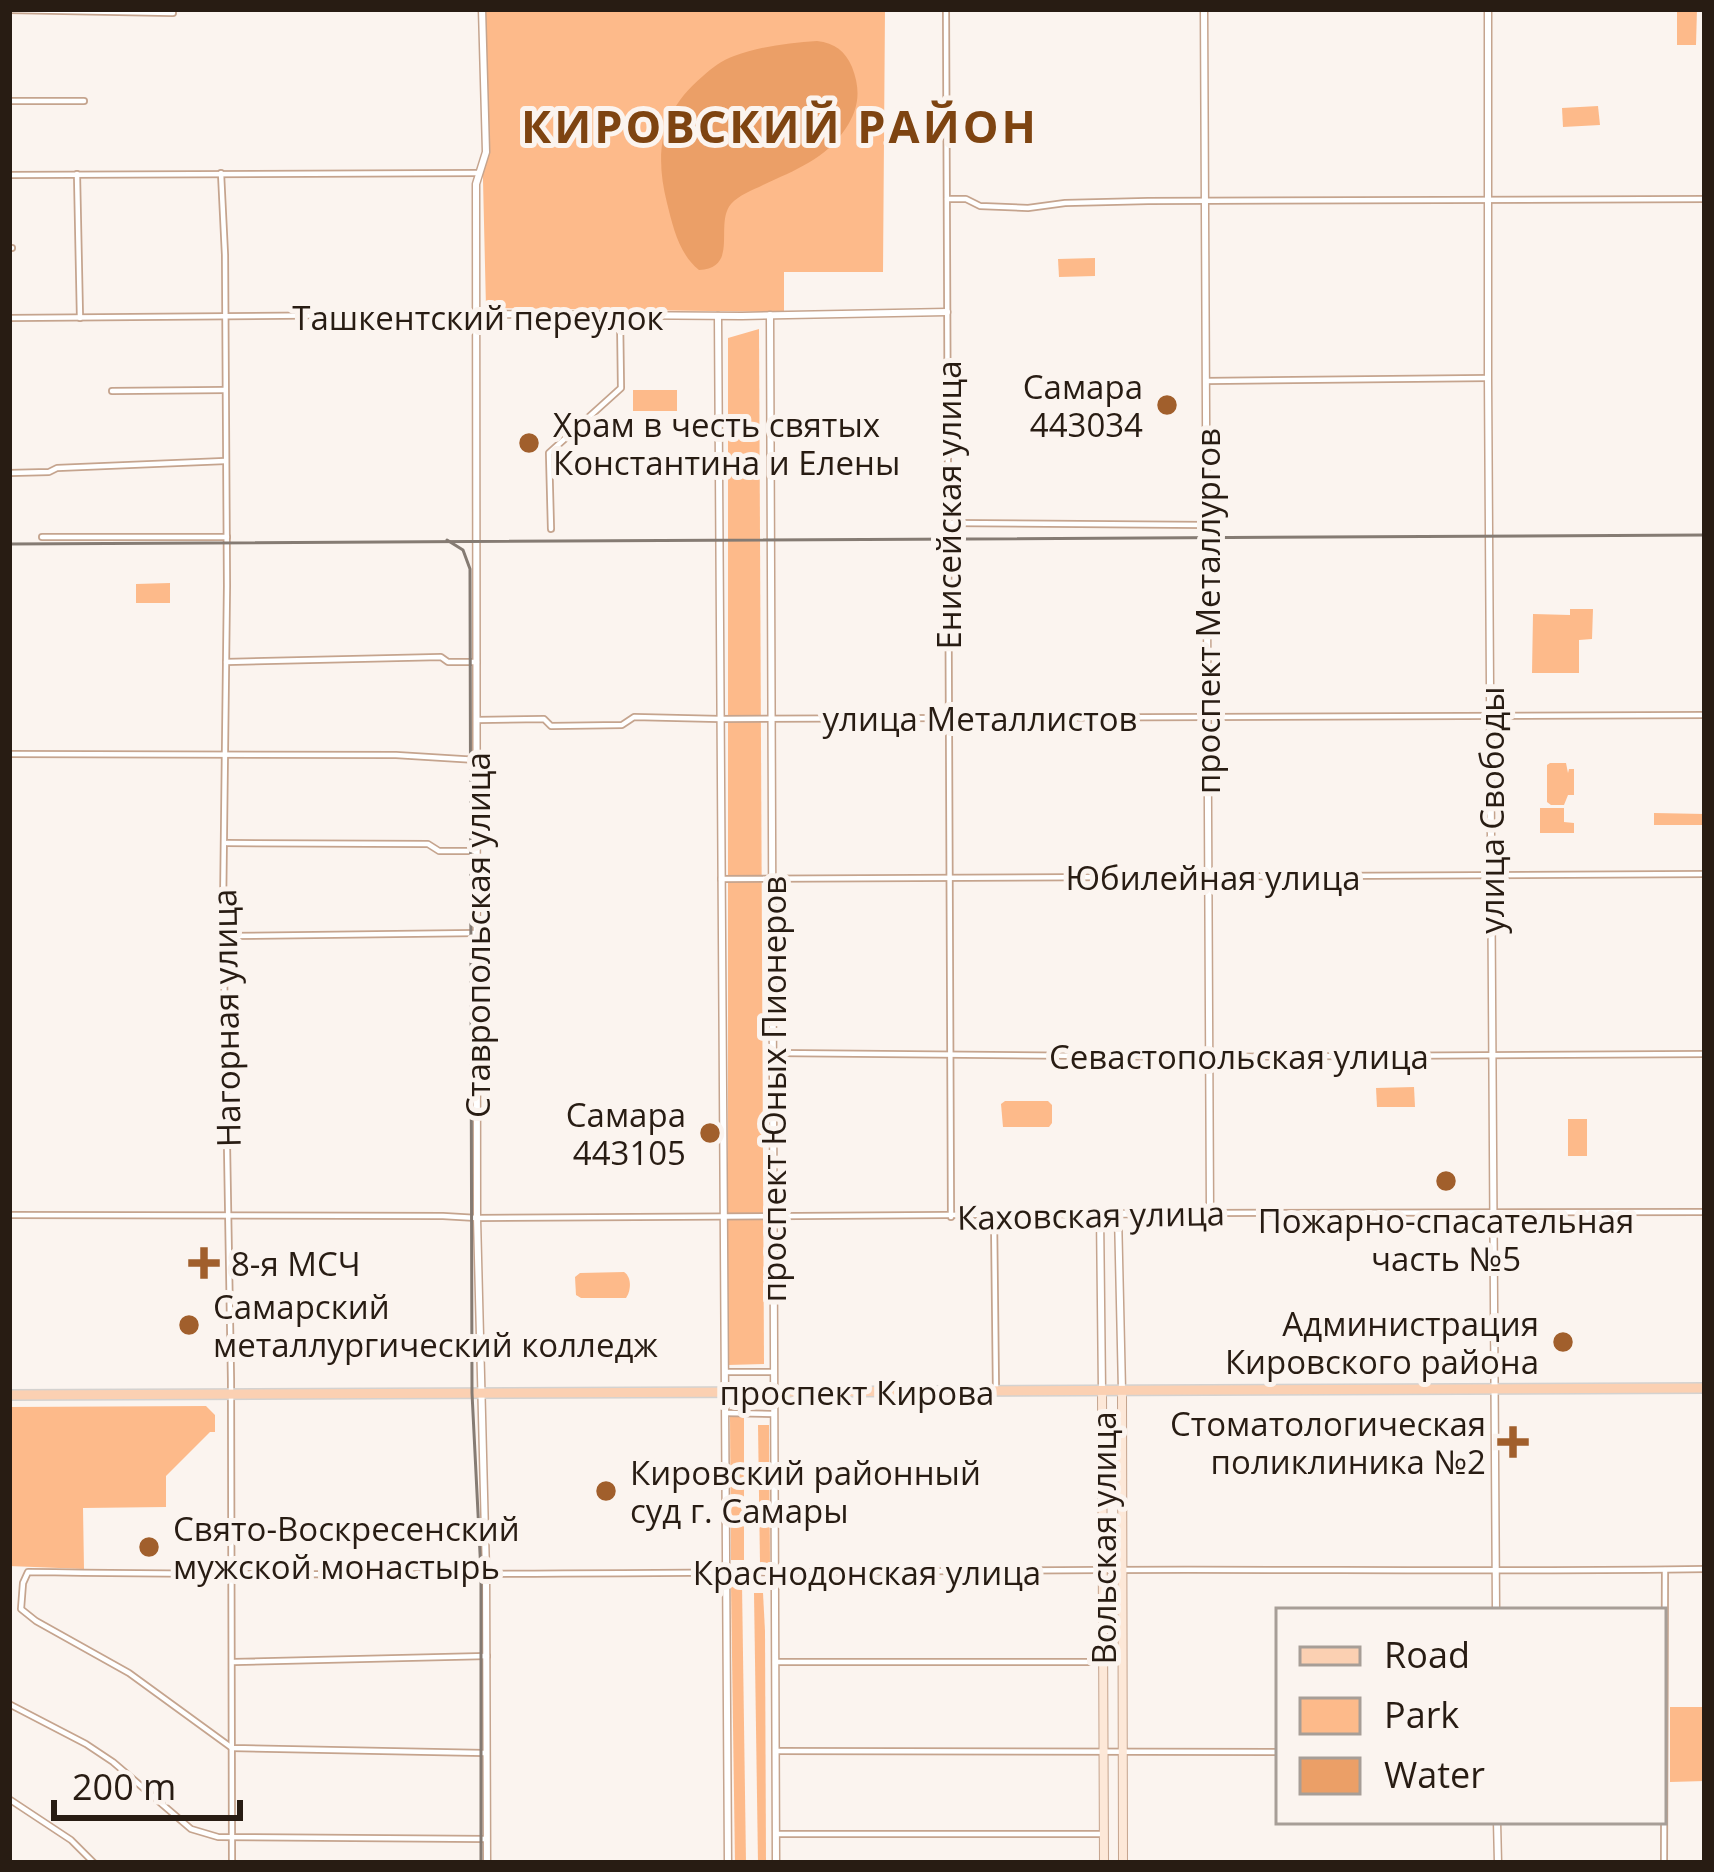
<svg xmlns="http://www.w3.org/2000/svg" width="1714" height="1872" font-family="'Open Sans',sans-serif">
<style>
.green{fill:#fdba8a}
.water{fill:#eb9f67}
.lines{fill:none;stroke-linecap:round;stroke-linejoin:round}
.minor-casing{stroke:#c5a48e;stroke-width:8}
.tertiary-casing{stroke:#c5a48e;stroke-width:9}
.secondary-casing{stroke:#c5a48e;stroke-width:10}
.primary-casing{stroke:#d4d2d0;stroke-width:12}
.minor{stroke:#fff;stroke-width:4.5}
.tertiary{stroke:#fff;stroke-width:6}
.secondary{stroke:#fde8d8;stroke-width:8}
.primary{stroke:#fbd0b2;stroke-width:9}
.tram{stroke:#857b73;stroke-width:3}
.poi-dot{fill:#a15f2c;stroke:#fbf4ef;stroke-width:4.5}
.labels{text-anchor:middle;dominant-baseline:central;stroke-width:10;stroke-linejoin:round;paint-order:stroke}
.street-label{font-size:33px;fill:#281c13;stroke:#fbf4ef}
.poi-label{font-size:33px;fill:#281c13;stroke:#fbf4ef;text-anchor:start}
.district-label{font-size:45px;font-weight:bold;letter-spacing:3px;fill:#7e4411;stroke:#fbf4ef}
</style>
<rect width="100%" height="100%" fill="#fbf4ef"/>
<g class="green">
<path d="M479 9H885L883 272H784V312L486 308Z"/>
<path d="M1677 9H1697L1696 45H1677Z"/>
<path d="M1598 106 1600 125 1563 127 1562 108Z"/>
<path d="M1095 258V276L1059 277 1058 259Z"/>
<path d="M759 329 764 1364 728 1365V338Z"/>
<rect x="633" y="390" width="44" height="21"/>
<path d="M170 583V603H136V584Z"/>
<path d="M1570 609H1593L1592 639 1579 640V673H1532L1533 614 1570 615Z"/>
<path d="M1550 763H1566L1568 773 1569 769H1574V795H1568L1564 805H1551L1547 802V765Z"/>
<path d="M1540 808H1564V822L1574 823V833H1540Z"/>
<path d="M1654 813 1705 814V825H1654Z"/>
<path d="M1414 1087 1415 1107H1377L1376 1088Z"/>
<path d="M1005 1101H1048L1052 1105V1123L1049 1127H1003L1001 1104Z"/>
<rect x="1568" y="1119" width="19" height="37"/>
<path d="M624 1272C632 1277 631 1291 626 1298H581L576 1295 575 1277 580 1273Z"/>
<path d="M206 1406 215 1415V1432H210L166 1476V1507L83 1508 84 1569 9 1566V1407Z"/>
<path d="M730 1417H744V1560H731Z"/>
<path d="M758 1425H769L770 1564H760Z"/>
<path d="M742 1584 746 1863H735L731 1586Z"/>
<path d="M754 1593H763L765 1631 766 1863H758Z"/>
<path d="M1670 1707H1705V1781L1670 1782Z"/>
</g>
<path class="water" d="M817 41C835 43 845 51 852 67 861 90 859 108 846 128 826 159 795 170 763 185 753 190 739 195 731 204 714 224 740 268 699 270 679 254 673 227 667 203 654 151 661 111 703 76 712 68 722 60 734 56 760 46 790 43 817 41Z"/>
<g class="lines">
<g class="minor-casing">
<g id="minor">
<path d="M946 9 951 1217"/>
<path d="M9 10 173 13"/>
<path d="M9 101H84"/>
<path d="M221 173 225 255 227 586 223 911 231 1379 232 1863"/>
<path d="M77 174 80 318"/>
<path d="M9 175 478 173"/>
<path d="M947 199H966L980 206 1028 208 1065 203 1148 201 1705 199"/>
<path d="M9 248H12"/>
<path d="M9 318 477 314"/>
<path d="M1206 381 1488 378"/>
<path d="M112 391 224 390"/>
<path d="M9 473 49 472 57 468 225 461"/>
<path d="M948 523 1206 525"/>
<path d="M551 529 549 453 621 388 620 315"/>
<path d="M42 537H227"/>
<path d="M226 662 441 657 448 662H477"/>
<path d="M477 720 544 719 551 726 622 725 634 717 720 719 1705 715"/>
<path d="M9 754 396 755 477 760"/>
<path d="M227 843 428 844 439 851H477"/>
<path d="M721 879 1705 874"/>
<path d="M225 936 477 933"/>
<path d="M775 1053 1196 1057 1705 1054"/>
<path d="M1210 1213 1705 1212"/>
<path d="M9 1215 443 1216 477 1218 1100 1214"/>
<path d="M994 1216 996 1391"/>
<path d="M726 1372H774"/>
<path d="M725 1413 773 1414"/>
<path d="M234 1662 487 1656"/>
<path d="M775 1662H1123"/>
<path d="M9 1704 86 1744 113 1762 191 1829 218 1837 486 1839"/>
<path d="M776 1751 1279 1752"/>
<path d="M485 1753 232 1748 129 1673 36 1621 21 1609 23 1583 28 1572C385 1577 741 1572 1098 1570 1300 1569 1503 1572 1705 1569"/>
<path d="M9 1799 71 1840 94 1863"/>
<path d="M776 1834H1104"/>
<path d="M1664 1863 1665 1570"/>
</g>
</g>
<g class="tertiary-casing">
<g id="tertiary">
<path d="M482 9 486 152 476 184 477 1218 486 1573 487 1863"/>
<path d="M1488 9V378L1496 1611"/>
<path d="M477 314 742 316 947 312"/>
<path d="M770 315 776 1863"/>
<path d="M718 316 728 1863"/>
<path d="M1118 1214 1122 1390"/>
<path d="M1102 1390 1100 1214 1210 1213 1204 9"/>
<path d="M1497 1821 1498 1863"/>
</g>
</g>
<g class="secondary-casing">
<g id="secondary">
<path d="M1102 1390 1104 1863"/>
<path d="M1122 1390 1123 1863"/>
</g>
</g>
<g class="primary-casing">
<path id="primary" d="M9 1395 1705 1388"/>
</g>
<use href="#minor" class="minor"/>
<use href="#tertiary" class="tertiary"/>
<use href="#secondary" class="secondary"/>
<use href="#primary" class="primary"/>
<g class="tram">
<path d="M447 540 463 550 470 569 472 1393 481 1573V1863"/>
<path d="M9 544 1705 535"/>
</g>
</g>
<g class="poi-dot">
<circle cx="1167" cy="405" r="12"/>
<circle cx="529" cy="443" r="12"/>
<circle cx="710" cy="1133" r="12"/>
<circle cx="1446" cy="1181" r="12"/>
<path d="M198 1245h12v12h12v12h-12v12h-12v-12h-12v-12h12z"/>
<circle cx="189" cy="1325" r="12"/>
<circle cx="1563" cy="1342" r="12"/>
<path d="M1507 1424h12v12h12v12h-12v12h-12v-12h-12v-12h12z"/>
<circle cx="606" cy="1491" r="12"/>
<circle cx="149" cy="1547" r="12"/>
</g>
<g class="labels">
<g class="street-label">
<text x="478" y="317">Ташкентский переулок</text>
<text transform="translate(948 505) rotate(-90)">Енисейская улица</text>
<text transform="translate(1207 611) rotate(-90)">проспект Металлургов</text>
<text x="980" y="718">улица Металлистов</text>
<text transform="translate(1491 810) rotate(-90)">улица Свободы</text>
<text x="1213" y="877">Юбилейная улица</text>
<text transform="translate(477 935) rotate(-90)">Ставропольская улица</text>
<text transform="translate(226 1018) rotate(-91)">Нагорная улица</text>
<text x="1239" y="1056">Севастопольская улица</text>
<text transform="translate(773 1089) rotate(-90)">проспект Юных Пионеров</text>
<text transform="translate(1091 1215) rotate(-1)">Каховская улица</text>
<text x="857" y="1392">проспект Кирова</text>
<text transform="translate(1103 1538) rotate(-90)">Вольская улица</text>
<text x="867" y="1572">Краснодонская улица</text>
</g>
<g class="poi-label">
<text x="1143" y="386" text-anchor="end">Самара<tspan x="1143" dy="38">443034</tspan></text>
<text x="553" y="424">Храм в честь святых<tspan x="553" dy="38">Константина и Елены</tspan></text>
<text x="686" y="1114" text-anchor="end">Самара<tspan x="686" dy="38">443105</tspan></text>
<text x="1446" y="1220" text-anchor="middle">Пожарно-спасательная<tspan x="1446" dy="38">часть №5</tspan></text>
<text x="231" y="1263">8-я МСЧ</text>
<text x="213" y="1306">Самарский<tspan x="213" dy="38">металлургический колледж</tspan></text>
<text x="1539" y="1323" text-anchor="end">Администрация<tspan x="1539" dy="38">Кировского района</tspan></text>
<text x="1486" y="1423" text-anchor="end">Стоматологическая<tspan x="1486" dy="38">поликлиника №2</tspan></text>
<text x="630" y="1472">Кировский районный<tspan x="630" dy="38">суд г. Самары</tspan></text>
<text x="173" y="1528">Свято-Воскресенский<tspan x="173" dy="38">мужской монастырь</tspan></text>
</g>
<g class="district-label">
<text x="780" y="125">КИРОВСКИЙ РАЙОН</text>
</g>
</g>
<rect width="1714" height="1872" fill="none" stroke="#281c13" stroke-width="24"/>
<rect x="1276" y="1608" width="390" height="216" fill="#fbf4ef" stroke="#a79e97" stroke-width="3"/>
<rect x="1300" y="1647" width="60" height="18" fill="#fbd0b2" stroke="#a79e97" stroke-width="3"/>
<text x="1384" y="1668" font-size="36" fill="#281c13">Road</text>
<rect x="1300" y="1698" width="60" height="36" fill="#fdba8a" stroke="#a79e97" stroke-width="3"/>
<text x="1384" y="1728" font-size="36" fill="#281c13">Park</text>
<rect x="1300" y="1758" width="60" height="36" fill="#eb9f67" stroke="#a79e97" stroke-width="3"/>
<text x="1384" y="1788" font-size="36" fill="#281c13">Water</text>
<path d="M54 1800v18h186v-18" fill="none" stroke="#281c13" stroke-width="6"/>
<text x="72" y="1800" font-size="36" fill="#281c13" stroke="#fbf4ef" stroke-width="9" paint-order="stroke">200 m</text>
</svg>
